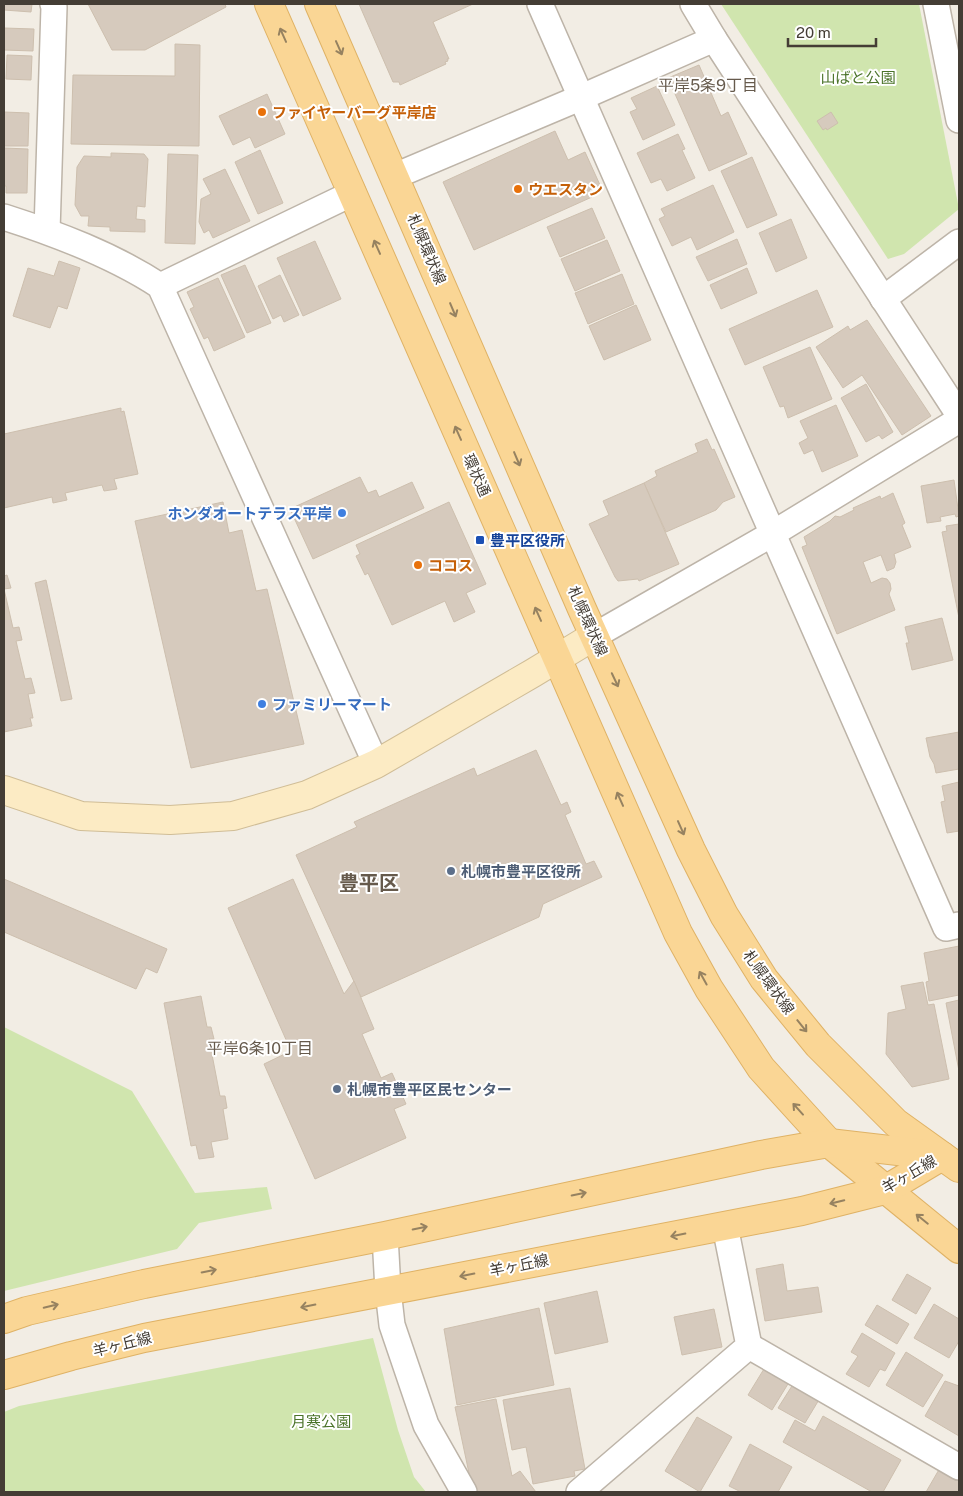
<svg xmlns="http://www.w3.org/2000/svg" width="963" height="1496" font-family="'Public Sans','Noto Sans JP',sans-serif">
<style>
.green{fill:#d0e5ae}
.building{fill:#d6cabd;stroke:#cdbfae}
.lines{fill:none;stroke-linecap:round;stroke-linejoin:round}
.street-casing{stroke:#bdb4a8;stroke-width:28}
.secondary-casing{stroke:#d0bd96;stroke-width:30}
.primary-casing{stroke:#dfb265;stroke-width:30}
.street{stroke:#fff;stroke-width:25}
.secondary{stroke:#fcebc4;stroke-width:28}
.primary{stroke:#fad695;stroke-width:28}
.oneway{stroke:#968260}
.food-dot{fill:#e8710a;stroke:#fff;stroke-width:2}
.shop-dot{fill:#3f7fe0;stroke:#fff;stroke-width:2}
.transit-dot{fill:#1a4fb4;stroke:#fff;stroke-width:2}
.service-dot{fill:#5c6f8a;stroke:#fff;stroke-width:2}
.labels{text-anchor:middle;dominant-baseline:central;stroke-width:4;stroke-linejoin:round;paint-order:stroke}
.park-label{font-size:15px;fill:#4b732a;stroke:#fff}
.food-label{font-size:15px;font-weight:bold;fill:#c56008;stroke:#fff;text-anchor:start}
.street-label{font-size:15px;fill:#443d35;stroke:#fff}
.shop-label{font-size:15px;font-weight:bold;fill:#366cbe;stroke:#fff;text-anchor:end}
.transit-label{font-size:15px;font-weight:bold;fill:#164399;stroke:#fff;text-anchor:start}
.service-label{font-size:15px;font-weight:bold;fill:#4e5e75;stroke:#fff;text-anchor:start}
.neighbourhood-label{font-size:16px;fill:#665a4c;stroke:#fff}
.district-label{font-size:20px;font-weight:bold;fill:#665a4c;stroke:#fff}
</style>
<rect width="100%" height="100%" fill="#f2ede4"/>
<g class="green">
<path d="M721 4H919L959 209 904 254 888 259Z"/>
<path d="M4 1027 132 1091 195 1193 267 1187 272 1209 199 1223 177 1249 4 1291Z"/>
<path d="M373 1338 398 1430 414 1477 426 1492H4V1412L19 1406Z"/>
</g>
<g class="building">
<path d="M4 4H32L31 12 4 10Z"/>
<path d="M88 4H225L226 7 145 50H112Z"/>
<path d="M359 4H473L433 22 449 59H447L448 61 445 62 446 64 400 85 399 82H393Z"/>
<path d="M4 28 34 29 33 51 4 50Z"/>
<path d="M175 44 200 45 199 146 71 144 73 75 175 76Z"/>
<path d="M7 55 32 56 31 80 6 79Z"/>
<path d="M699 65 721 116 728 112 747 154 709 171 668 78Z"/>
<path d="M657 86 675 125 643 140 630 112 637 109 631 98Z"/>
<path d="M267 94 285 134 255 148 250 137 233 145 219 116Z"/>
<path d="M4 112 29 113 28 146H4Z"/>
<path d="M831 112 838 123 827 130 826 128 823 130 817 121Z"/>
<path d="M555 131 568 160 585 152 600 185 589 190 592 197 474 250 443 182Z"/>
<path d="M678 134 685 149 682 150 695 178 667 191 661 179 651 183 637 153Z"/>
<path d="M4 148 28 149 27 193H6V186H4Z"/>
<path d="M260 150 283 203 258 214 235 162Z"/>
<path d="M111 153 144 154 148 159 145 207 137 206 136 219 145 220V232L110 231V227L88 226 89 216H81L75 205 77 167 84 156 111 157Z"/>
<path d="M168 154 198 155 195 244 165 243Z"/>
<path d="M752 157 777 215 747 228 721 171Z"/>
<path d="M225 169 250 221 213 238 209 230 204 233 199 222 201 199 211 194 203 179Z"/>
<path d="M713 185 734 232 697 250 691 237 672 246 659 219 665 216 661 209Z"/>
<path d="M592 208 605 238 560 257 547 227Z"/>
<path d="M791 219 807 258 776 272 759 233Z"/>
<path d="M737 239 747 264 708 281 696 257Z"/>
<path d="M607 240 620 271 575 291 561 259Z"/>
<path d="M315 241 341 299 303 316 277 258Z"/>
<path d="M59 261 80 268 67 309 58 306 50 328 13 316 28 268 54 276Z"/>
<path d="M245 265 271 323 247 333 221 275Z"/>
<path d="M747 268 757 293 721 309 710 285Z"/>
<path d="M622 274 634 304 588 324 575 293Z"/>
<path d="M280 275 299 315 284 322 281 315 273 319 258 286Z"/>
<path d="M218 278 245 337 214 351 208 337 204 339 190 309 194 307 187 292Z"/>
<path d="M817 290 833 327 745 365 729 329Z"/>
<path d="M636 305 651 340 604 360 589 326Z"/>
<path d="M867 320 931 416 902 435 862 375 843 388 816 347 848 326 850 330Z"/>
<path d="M810 347 832 399 788 418 784 406 780 407 763 367Z"/>
<path d="M866 384 893 432 882 439 879 435 866 442 841 398Z"/>
<path d="M836 405 858 456 822 472 813 450 804 454 799 443 808 438 800 421Z"/>
<path d="M121 408V412L124 411 138 474 114 479 117 489 104 491 102 485 65 493 67 500 53 503 52 497 4 508V434Z"/>
<path d="M707 439 712 450 714 449 735 497 723 502 716 510 666 532 644 483 657 476 655 471 698 452 695 444Z"/>
<path d="M360 477 368 493 376 490 379 497 412 482 424 508 313 559 290 509Z"/>
<path d="M954 480 959 516 956 517 955 514 940 517 941 521 927 523 921 486Z"/>
<path d="M644 483 679 564 639 581 638 579 618 581 615 577 589 524 609 515 603 501Z"/>
<path d="M893 493 905 523 902 525 911 547 894 554 896 562 894 568 887 571 881 555 863 562 871 583 882 578 887 579 890 583 891 589 889 594 895 610 837 634 802 547 807 545 804 537 830 521 835 516 840 517 854 510 853 508 880 496 881 499Z"/>
<path d="M223 502 229 533 242 530 256 591 267 589 304 744 191 768 135 521Z"/>
<path d="M449 502 486 584 466 593 475 612 454 622 445 601 392 625 368 573 365 575 356 556 360 554 356 545Z"/>
<path d="M959 524V618L942 532 947 531 946 526Z"/>
<path d="M7 575 11 588 4 589 13 628 19 627 22 640 16 641 25 679 31 678 35 693 28 694 33 718H30L32 726 4 732V576Z"/>
<path d="M46 580 72 699 61 701 35 583Z"/>
<path d="M942 618 953 660 912 670 906 643H909L905 627Z"/>
<path d="M959 732V769L936 773 934 764 930 757 926 738Z"/>
<path d="M536 750 561 805 567 802 571 812 565 815 586 864 594 861 602 877 543 904 539 917 361 997 296 855 357 827 354 822 474 768 477 776Z"/>
<path d="M959 782V831L947 833 941 802 945 801 942 786Z"/>
<path d="M4 879 167 949 157 973 146 968 136 989 4 932Z"/>
<path d="M293 879 344 994 354 981 374 1029 362 1034 381 1078 392 1073 406 1104 394 1109 406 1138 315 1179 264 1064 291 1051 228 908Z"/>
<path d="M959 946V995L929 1001 926 982 929 981 924 953Z"/>
<path d="M923 982 928 1005 934 1004 949 1079 912 1087 886 1054 888 1013 906 1009 901 986Z"/>
<path d="M201 996 207 1027H211L214 1039H209L220 1096H225L227 1108 223 1109 228 1139 211 1142 214 1157 199 1159 196 1145 191 1146 164 1003Z"/>
<path d="M959 1000V1071L946 1003Z"/>
<path d="M783 1264 787 1291 818 1287 822 1312 765 1321 756 1269Z"/>
<path d="M907 1274 931 1288 916 1314 892 1300Z"/>
<path d="M597 1291 608 1342 555 1354 544 1303Z"/>
<path d="M934 1304 959 1319V1341L949 1358 914 1338Z"/>
<path d="M877 1305 909 1324 897 1344 865 1325Z"/>
<path d="M539 1308 554 1385 457 1405 444 1329Z"/>
<path d="M714 1309 722 1347 682 1355 674 1317Z"/>
<path d="M862 1333 895 1353 885 1371 880 1369 869 1387 846 1374 858 1356 851 1352Z"/>
<path d="M906 1352 943 1375 923 1407 886 1385Z"/>
<path d="M767 1364 791 1379 772 1410 748 1395Z"/>
<path d="M797 1378 823 1393 805 1423 778 1408Z"/>
<path d="M945 1381 959 1386V1436L925 1416Z"/>
<path d="M570 1388 585 1469 574 1471 575 1476 533 1484 526 1447 512 1450 503 1400Z"/>
<path d="M496 1399 512 1476 520 1471 536 1492H473L455 1407Z"/>
<path d="M823 1416 901 1460 883 1492H872L783 1442 795 1420 815 1431Z"/>
<path d="M697 1417 732 1437 700 1492 665 1471Z"/>
<path d="M750 1444 792 1467 778 1492H741L729 1486Z"/>
<path d="M944 1461 959 1470V1492H926Z"/>
</g>
<g class="lines">
<g class="street-casing">
<g id="street">
<path d="M540 4 946 928 959 925"/>
<path d="M693 4 714 39 959 415"/>
<path d="M936 4 959 120"/>
<path d="M395 176 582 97 714 39"/>
<path d="M4 217C57 234 113 255 160 286L376 764"/>
<path d="M47 231 54 7 53 4"/>
<path d="M160 286 353 193"/>
<path d="M883 299 959 242"/>
<path d="M594 636 772 534 959 420"/>
<path d="M385 1236 388 1290 392 1325 426 1425 464 1492"/>
<path d="M749 1346 959 1467"/>
<path d="M579 1492 749 1346 725 1226"/>
</g>
</g>
<g class="secondary-casing">
<path id="secondary" d="M4 790 81 816 170 820 233 816 307 795 376 764 533 673 594 636"/>
</g>
<g class="primary-casing">
<g id="primary">
<path d="M269 4 678 933 709 989 761 1068 829 1143 959 1249"/>
<path d="M319 4 582 609 691 850 724 915 764 979 818 1045 896 1123 959 1168"/>
<path d="M4 1319 27 1311 144 1284 385 1236 761 1155 829 1143 941 1156"/>
<path d="M4 1375 71 1356 144 1338 802 1211 885 1190 942 1156"/>
</g>
</g>
<use href="#street" class="street"/>
<use href="#secondary" class="secondary"/>
<use href="#primary" class="primary"/>
</g>
<defs><path id="oneway-shaft" d="M-6 0H5M1.5-3L5.5 0L1.5 3" fill="none" stroke-width="1.6" stroke-linecap="round" stroke-linejoin="round" transform="scale(1.25)"/></defs>
<g class="oneway">
<use href="#oneway-shaft" transform="translate(283 35) rotate(-114)"/>
<use href="#oneway-shaft" transform="translate(339 48) rotate(66)"/>
<use href="#oneway-shaft" transform="translate(377 247) rotate(-114)"/>
<use href="#oneway-shaft" transform="translate(453 310) rotate(67)"/>
<use href="#oneway-shaft" transform="translate(458 433) rotate(-114)"/>
<use href="#oneway-shaft" transform="translate(517 459) rotate(67)"/>
<use href="#oneway-shaft" transform="translate(538 614) rotate(-114)"/>
<use href="#oneway-shaft" transform="translate(615 680) rotate(65)"/>
<use href="#oneway-shaft" transform="translate(620 799) rotate(-114)"/>
<use href="#oneway-shaft" transform="translate(681 828) rotate(66)"/>
<use href="#oneway-shaft" transform="translate(703 978) rotate(-119)"/>
<use href="#oneway-shaft" transform="translate(802 1026) rotate(51)"/>
<use href="#oneway-shaft" transform="translate(798 1109) rotate(-132)"/>
<use href="#oneway-shaft" transform="translate(579 1194) rotate(-12)"/>
<use href="#oneway-shaft" transform="translate(837 1202) rotate(166)"/>
<use href="#oneway-shaft" transform="translate(922 1219) rotate(-141)"/>
<use href="#oneway-shaft" transform="translate(420 1228) rotate(-12)"/>
<use href="#oneway-shaft" transform="translate(678 1235) rotate(169)"/>
<use href="#oneway-shaft" transform="translate(209 1271) rotate(-11)"/>
<use href="#oneway-shaft" transform="translate(467 1275) rotate(169)"/>
<use href="#oneway-shaft" transform="translate(51 1306) rotate(-13)"/>
<use href="#oneway-shaft" transform="translate(308 1306) rotate(169)"/>
</g>
<g class="food-dot">
<circle cx="262" cy="112" r="5"/>
<circle cx="518" cy="189" r="5"/>
<circle cx="418" cy="565" r="5"/>
</g>
<g class="shop-dot">
<circle cx="342" cy="513" r="5"/>
<circle cx="262" cy="704" r="5"/>
</g>
<rect class="transit-dot" x="475" y="535" width="10" height="10" rx="2.5"/>
<g class="service-dot">
<circle cx="451" cy="871" r="5"/>
<circle cx="337" cy="1089" r="5"/>
</g>
<g class="labels">
<g class="park-label">
<text x="858" y="77">山ばと公園</text>
<text x="321" y="1421">月寒公園</text>
</g>
<g class="food-label">
<text x="272" y="112">ファイヤーバーグ平岸店</text>
<text x="528" y="189">ウエスタン</text>
<text x="428" y="565">ココス</text>
</g>
<g class="street-label">
<text transform="translate(427 249) rotate(67)">札幌環状線</text>
<text transform="translate(477 475) rotate(66)">環状通</text>
<text transform="translate(588 621) rotate(66)">札幌環状線</text>
<text transform="translate(769 982) rotate(54)">札幌環状線</text>
<text transform="translate(909 1174) rotate(-30)">羊ヶ丘線</text>
<text transform="translate(519 1265) rotate(-11)">羊ヶ丘線</text>
<text transform="translate(122 1344) rotate(-14)">羊ヶ丘線</text>
</g>
<g class="shop-label">
<text x="332" y="513">ホンダオートテラス平岸</text>
<text x="272" y="704" text-anchor="start">ファミリーマート</text>
</g>
<g class="transit-label">
<text x="490" y="540">豊平区役所</text>
</g>
<g class="service-label">
<text x="461" y="871">札幌市豊平区役所</text>
<text x="347" y="1089">札幌市豊平区民センター</text>
</g>
<g class="neighbourhood-label">
<text x="708" y="85">平岸5条9丁目</text>
<text x="260" y="1048">平岸6条10丁目</text>
</g>
<g class="district-label">
<text x="369" y="883">豊平区</text>
</g>
</g>
<rect width="963" height="1496" fill="none" stroke="#443d35" stroke-width="10"/>
<path d="M788 38v8h88v-8" fill="none" stroke="#443d35" stroke-width="2.5"/>
<text x="796" y="38" font-size="15" fill="#443d35" stroke="#ffffff" stroke-width="4" paint-order="stroke">20 m</text>
</svg>
